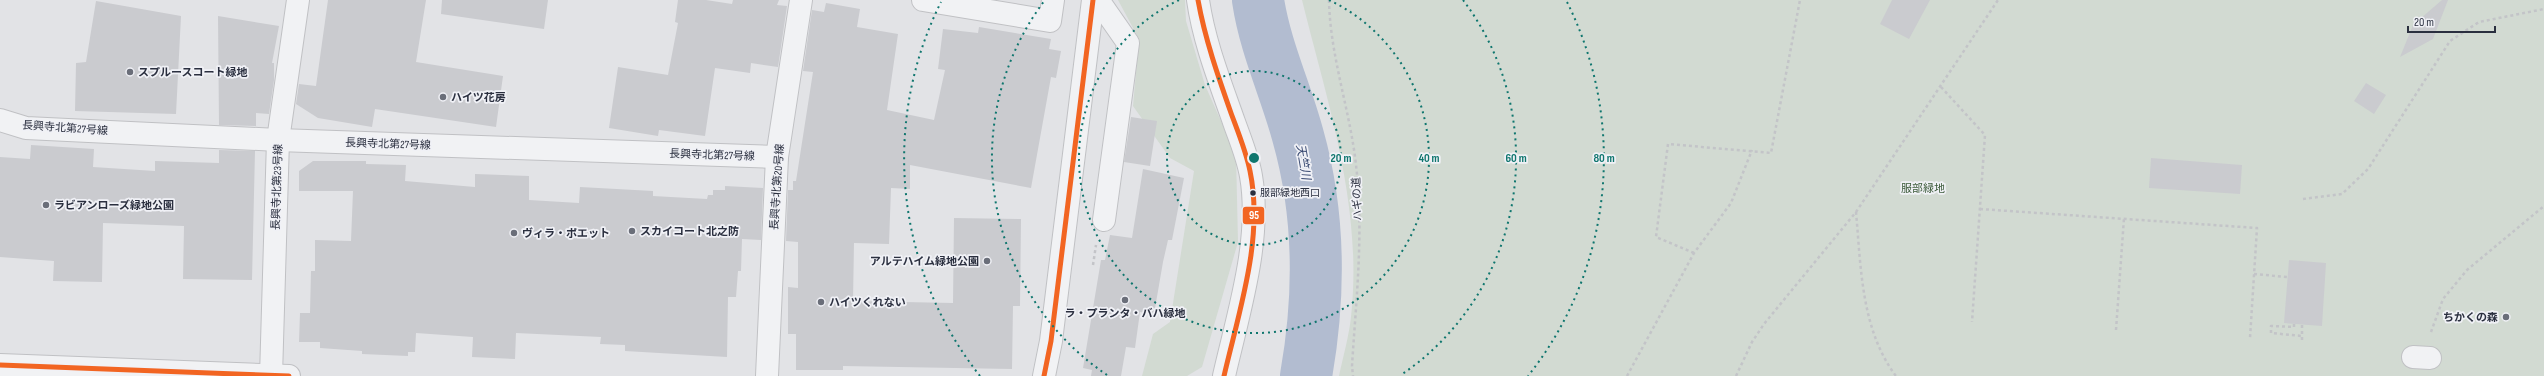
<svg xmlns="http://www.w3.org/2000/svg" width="2544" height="376" font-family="'Sofia Sans Condensed','Noto Sans JP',sans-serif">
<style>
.green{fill:#d2dad2}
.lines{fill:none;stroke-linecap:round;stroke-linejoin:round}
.river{stroke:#b2bcd0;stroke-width:52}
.building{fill:#cacbcf}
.pedestrian-casing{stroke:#c0c1c4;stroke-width:24}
.minor-casing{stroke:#c0c1c4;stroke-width:24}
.tertiary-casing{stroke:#c0c1c4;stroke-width:24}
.path{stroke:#c3c4c8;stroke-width:2.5;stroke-dasharray:3 3;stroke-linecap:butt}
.pedestrian{stroke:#f1f2f4;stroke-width:22}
.minor{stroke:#f1f2f4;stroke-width:22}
.tertiary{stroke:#f1f2f4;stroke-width:22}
.bus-1-casing{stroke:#f0f1f6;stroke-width:8}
.bus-1{stroke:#f26522;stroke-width:5}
.ring{fill:none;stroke:#0f766e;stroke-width:2;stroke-dasharray:2 4}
.poi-dot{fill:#6a6e79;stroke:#f0f1f6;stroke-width:1.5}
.bus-dot{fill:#2a2f3f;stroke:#f0f1f6;stroke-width:1.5}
.labels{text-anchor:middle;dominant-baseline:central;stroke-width:3.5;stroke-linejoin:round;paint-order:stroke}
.bus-label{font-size:10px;fill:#2a2f3f;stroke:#f0f1f6;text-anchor:start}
.poi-label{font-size:11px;font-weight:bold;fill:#2a2f3f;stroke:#f0f1f6;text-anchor:start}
.street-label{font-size:11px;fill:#2a2f3f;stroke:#f0f1f6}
.park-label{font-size:11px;fill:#3a5938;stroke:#f0f1f6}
.water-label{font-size:12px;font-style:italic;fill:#374870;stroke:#f0f1f6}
.centre{fill:#0f766e;stroke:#f0f1f6;stroke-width:2}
.ring-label{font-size:12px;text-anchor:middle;font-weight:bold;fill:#0f766e;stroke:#f0f1f6;stroke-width:3.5;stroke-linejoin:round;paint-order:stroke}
.line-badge{stroke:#f0f1f6;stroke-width:1.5}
.badge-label{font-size:11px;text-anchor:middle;font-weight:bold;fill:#fff}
</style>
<rect width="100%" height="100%" fill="#e2e3e6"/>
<g class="green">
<path d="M1118 0H1185L1186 21 1205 85 1236 155 1238 242 1202 367 1187 376H1142L1153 334 1170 322 1194 171 1170 158 1133 106 1139 39Z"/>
<path d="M1302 0H2544V376H1339C1343 357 1349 336 1351 317 1363 207 1328 105 1302 0Z"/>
</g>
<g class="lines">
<path class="river" d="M1258 0C1265 47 1286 91 1298 136 1320 214 1320 297 1306 376"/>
</g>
<g class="building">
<path d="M328 0H426L416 62 503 76 496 127 375 109 372 127 318 118 296 104 299 84 316 86Z"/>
<path d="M442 0H548L544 29 441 14Z"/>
<path d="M678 0H706L732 4 733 0H779L777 5 787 6 778 67 751 63 750 73 715 68 705 136 659 130 658 136 609 128 618 67 668 75 678 23 675 22Z"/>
<path d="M1892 0H1930L1909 39 1880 24Z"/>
<path d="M2442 0H2448L2433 39 2400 57 2413 25Z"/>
<path d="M96 1 181 16 176 114 75 111 76 63 86 62Z"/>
<path d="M826 3 860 9 857 27 898 34 887 110 934 120 945 70 938 69 943 29 978 33 979 27 1051 39 1049 49 1061 51 1056 78 1051 77 1031 188 910 165V189L891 188 889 244 854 243 853 301 953 303 954 218 1021 219 1020 306H1013L1012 369 843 366V370H796V334H788V287L798 288V242L786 241 788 190H793V181H796L813 72 803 71 812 10 824 12Z"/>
<path d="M218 16 279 26 272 63H274V80L269 114 256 113V126L219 125Z"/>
<path d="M2366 83 2386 95 2374 114 2354 101Z"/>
<path d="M1131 117 1157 121 1150 166 1124 162Z"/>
<path d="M31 145 94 149 93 167 155 171V161L219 163V150L255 151 252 280 183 279 184 226 103 223 102 282 53 281 54 261 0 257V157L30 159Z"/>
<path d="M2151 158 2242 165 2240 194 2149 188Z"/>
<path d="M313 161H366V164L406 165 405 181 475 187V174L529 176V200L579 203 580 187 653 191V196L707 199 708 195H713V190H725V186L763 188 761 240 742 239 741 271H738L736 297H728L727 357 625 351V345L600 344 601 337 516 333 515 359 472 357 473 337 416 333 415 352H408V356L362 354V351L320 348V342H299L300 313H310L311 271H315V240L351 241 353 191H299V171Z"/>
<path d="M1143 169 1184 178 1172 240H1168L1163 262 1154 314 1140 312 1135 348 1126 347 1121 376H1091L1092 370 1083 368 1101 260H1105L1110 235 1132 238Z"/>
<path d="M2289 260 2326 263 2322 326 2284 323Z"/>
</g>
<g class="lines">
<g class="pedestrian-casing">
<path id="pedestrian" d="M2413 357 2430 358"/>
</g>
<g class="minor-casing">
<g id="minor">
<path d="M923 0 1050 21 1053 0"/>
<path d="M1098 0 1128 43 1104 220"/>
<path d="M1198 0C1204 42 1220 82 1234 122 1240 139 1248 158 1251 176 1262 240 1238 314 1224 376"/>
<path d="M0 120 26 128 278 140 777 157"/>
<path d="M271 376 278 140 298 0"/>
<path d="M767 376 777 157 801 0"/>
</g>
</g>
<g class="tertiary-casing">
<g id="tertiary">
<path d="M0 365 289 376"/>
<path d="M1044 376 1051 341 1093 0"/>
</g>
</g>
<g class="path">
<path d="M1329 0C1330 56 1350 110 1356 165 1364 232 1356 300 1352 366L1353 376"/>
<path d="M1941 87 1985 135 1972 322"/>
<path d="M2303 199 2342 194 2368 169 2450 41 2479 22 2544 9"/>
<path d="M1980 209 2257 228 2250 338"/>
<path d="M1856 212C1861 267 1861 330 1896 376"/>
<path d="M1694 253 1656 237 1668 144 1771 153 1800 0"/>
<path d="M1093 265 1096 245"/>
<path d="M2254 274 2287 277"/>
<path d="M2294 324V327L2271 326V333L2302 336"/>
<path d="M2116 330 2124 218"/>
<path d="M2431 332 2443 299 2467 270 2544 206"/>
<path d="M2302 340V325"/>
<path d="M1627 376 1694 253 1731 203 1752 150"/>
<path d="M1736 376 1752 342 1764 324 1856 212 1998 0"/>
</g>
<use href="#pedestrian" class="pedestrian"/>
<use href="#minor" class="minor"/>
<use href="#tertiary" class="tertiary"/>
<g class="bus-1-casing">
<g id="bus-1">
<path d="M1198 0C1205 39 1218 76 1231 113 1238 132 1246 151 1250 171 1264 238 1239 311 1224 376"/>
<path d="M0 365 289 376"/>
<path d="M1044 376 1051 341 1093 0"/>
</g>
</g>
<use href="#bus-1" class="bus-1"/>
</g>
<g class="ring">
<circle cx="1254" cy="158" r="87"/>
<path d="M1329 0A175 175 0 1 1 1179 0"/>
<path d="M1107 375A262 262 0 0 1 1045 0M1463 0A262 262 0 0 1 1401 375"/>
<path d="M980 376A350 350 0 0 1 941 2M1567 2A350 350 0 0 1 1528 376"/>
</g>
<g class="poi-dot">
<circle cx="130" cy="72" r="4"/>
<circle cx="443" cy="97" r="4"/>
<circle cx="46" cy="205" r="4"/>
<circle cx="632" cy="231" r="4"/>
<circle cx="514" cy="233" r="4"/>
<circle cx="987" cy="261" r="4"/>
<circle cx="1125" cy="300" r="4"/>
<circle cx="821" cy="302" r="4"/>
<circle cx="2506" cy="317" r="4"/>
</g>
<circle class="bus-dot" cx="1253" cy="193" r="3.5"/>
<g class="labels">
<g class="bus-label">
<text x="1260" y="193">服部緑地西口</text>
</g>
<g class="poi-label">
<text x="138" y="72">スプルースコート緑地</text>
<text x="451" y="97">ハイツ花房</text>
<text x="54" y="205">ラビアンローズ緑地公園</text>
<text x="640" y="231">スカイコート北之防</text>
<text x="522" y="233">ヴィラ・ポエット</text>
<text x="979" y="261" text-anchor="end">アルテハイム緑地公園</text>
<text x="829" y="302">ハイツくれない</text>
<text x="1125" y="313" text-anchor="middle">ラ・プランタ・バハ緑地</text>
<text x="2498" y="317" text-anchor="end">ちかくの森</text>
</g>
<g class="street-label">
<text transform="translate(65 128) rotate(4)">長興寺北第27号線</text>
<text transform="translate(388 144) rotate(2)">長興寺北第27号線</text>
<text transform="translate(712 155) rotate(2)">長興寺北第27号線</text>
<text transform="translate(277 187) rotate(-88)">長興寺北第23号線</text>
<text transform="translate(777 187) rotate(-86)">長興寺北第20号線</text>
<text transform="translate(1357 199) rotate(-92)">ハギの道</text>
</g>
<g class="park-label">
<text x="1923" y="188">服部緑地</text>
</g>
<g class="water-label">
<text transform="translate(1303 162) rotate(80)">天竺川</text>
</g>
</g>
<circle cx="1254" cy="158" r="6" class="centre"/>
<g class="ring-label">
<text x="1341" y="162">20 m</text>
<text x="1429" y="162">40 m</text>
<text x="1516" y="162">60 m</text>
<text x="1604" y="162">80 m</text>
</g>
<rect class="line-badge" x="1242" y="206" width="23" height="19" rx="4" fill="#f26522"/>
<g class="badge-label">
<text x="1254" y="219">95</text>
</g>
<path d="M2408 26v6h87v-6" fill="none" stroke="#2a2f3f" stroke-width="2"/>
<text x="2414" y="26" font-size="12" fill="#2a2f3f" stroke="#f0f1f6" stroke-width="3" paint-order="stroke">20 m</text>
</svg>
